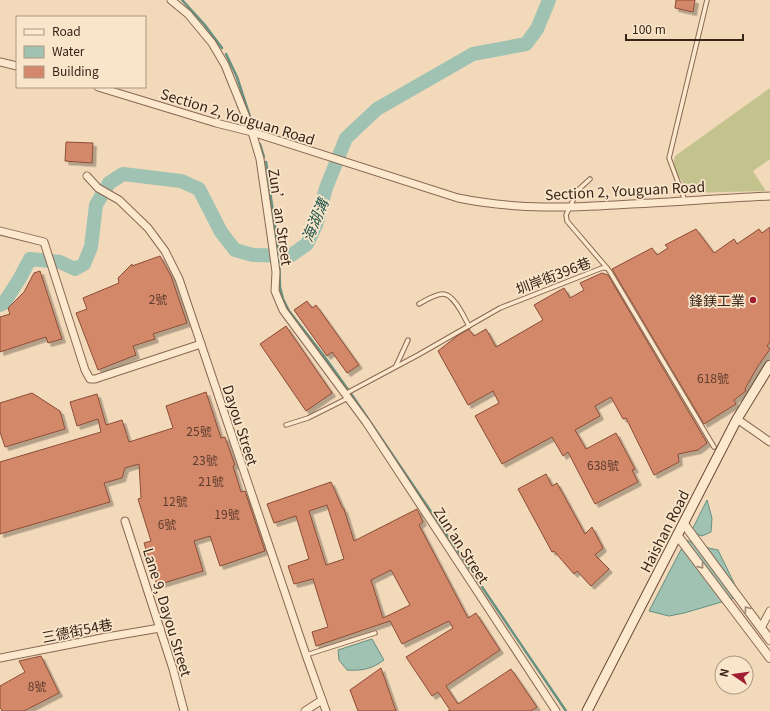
<svg xmlns="http://www.w3.org/2000/svg" width="770" height="711" font-family="Georgia,'Noto Sans TC',serif">
<style>
.cemetery{fill:#c4c38e}
.water{fill:#9fc2b3;stroke:#669080}
.lines{fill:none;stroke-linecap:round;stroke-linejoin:round}
.stream{stroke:#669080;stroke-width:2.5}
.river{stroke:#9fc2b3;stroke-width:14}
.building{fill:#d4886b;stroke:#8b4c36;fill-rule:evenodd;filter:url(#shadow)}
.service-casing{stroke:#8a6853;stroke-width:5.5}
.minor-casing{stroke:#8a6853;stroke-width:9}
.tertiary-casing{stroke:#8a6853;stroke-width:10}
.secondary-casing{stroke:#6b4936;stroke-width:11}
.service{stroke:#fce8cd;stroke-width:3.5}
.minor{stroke:#fce8cd;stroke-width:7}
.tertiary{stroke:#fce8cd;stroke-width:8}
.secondary{stroke:#fce8cd;stroke-width:9}
.oneway{stroke:#9a8673}
.poi-dot{fill:#9f1d30;stroke:#f9e5ca;stroke-width:1.5}
.labels{text-anchor:middle;dominant-baseline:central;stroke-width:3.5;stroke-linejoin:round;paint-order:stroke}
.number-label{font-size:12px;fill:#5e3d2e}
.street-label{font-size:14px;fill:#372419;stroke:#f9e5ca}
.poi-label{font-size:14px;fill:#372419;stroke:#f9e5ca;text-anchor:end}
.water-label{font-size:15px;font-style:italic;fill:#27594f;stroke:#f9e5ca}
</style>
<defs>
<filter id="shadow"><feDropShadow dx="3.5" dy="3.5" stdDeviation="0" flood-color="#0004"/></filter>
</defs>
<rect width="100%" height="100%" fill="#f2d9ba"/>
<path class="cemetery" d="M770 88V159L753 171 766 191 688 193 673 165 675 156Z"/>
<g class="water">
<path d="M707 500 712 518 711 532 702 536 691 532Z"/>
<path d="M686 540 704 547 718 550 736 587 737 594 732 599 684 613 669 616 649 611Z"/>
<path d="M372 639 384 660C372 669 362 671 347 670L339 660 338 650Z"/>
</g>
<g class="lines">
<g class="stream">
<path d="M182 0 204 24 222 48"/>
<path d="M226 54 237 77 253 126"/>
<path d="M260 144 264 157"/>
<path d="M266 162 279 256 280 287 283 299 289 311 324 356 354 398 566 711"/>
</g>
<path class="river" d="M0 305 4 303 20 278 30 259 60 262 75 269 84 264 91 247 96 205 109 183 123 174 181 181 199 189 221 232 235 250 253 255 290 256 307 244 316 225 326 188 346 138 377 109 473 54 526 44 537 29 549 0"/>
</g>
<g class="building">
<path d="M676 0H695L693 12 675 8Z"/>
<path d="M66 142 93 143 92 163 65 161Z"/>
<path d="M770 227V342L767 346 770 349 758 366 745 389 746 391 734 400 736 404 704 424 612 269 652 248 657 255 668 248 665 245 696 229 714 253 734 239 737 244 759 229 762 233Z"/>
<path d="M160 256 171 276 187 323 153 334 155 339 133 346 136 355 98 370 76 313 87 309 83 298 119 283 118 278 132 264V266Z"/>
<path d="M40 271 62 339 48 343 46 337 0 352V317L10 314 8 308 24 292 34 273Z"/>
<path d="M602 273 608 275 707 443 698 450 678 454 679 462 654 475 626 418 623 419 611 397 595 406 600 416 575 430 586 449 616 433 635 469 632 470 638 482 595 504 568 452 563 456 552 437 502 464 475 416 499 403 493 391 468 405 438 351 457 336 469 329 474 336 486 329 496 347 543 320 534 305 564 288 570 298 584 290 580 283Z"/>
<path d="M307 301 312 308 316 305 359 365 347 373 332 352 327 356 294 310Z"/>
<path d="M286 326 332 393 306 411 260 344Z"/>
<path d="M206 392 221 438 225 437 235 465 233 466 241 492 245 491 265 551 220 566 210 536 194 541 203 571 157 585 144 543 151 541 138 499 141 498 139 464 125 468 122 478 104 483 110 502 0 534V462L101 432 98 419 77 426 70 402 97 394 106 425 122 420 129 442 173 428 166 406Z"/>
<path d="M32 393 60 411 65 429 5 447 0 432V403Z"/>
<path d="M546 474 552 486 557 483 585 534 592 527 603 548 595 555 609 569 591 586 577 571 574 574 554 551 552 552 518 489Z"/>
<path d="M331 482 343 509H344L354 541 417 509 423 522 419 525 468 618 476 613 500 650 446 686 458 704 511 669 537 707 531 711H448L450 710 438 692 432 696 406 657 453 628 449 621 402 644 390 621 316 646 312 632 328 627 313 579 294 584 288 566 309 559 296 516 274 523 267 504ZM327 505 344 559 326 565 309 511ZM391 570 410 605 383 618 371 580Z"/>
<path d="M41 656 59 693 24 711H2L0 707V686L25 672 19 661Z"/>
<path d="M381 668 396 711H358L350 690Z"/>
</g>
<g class="lines">
<g class="service-casing">
<g id="service">
<path d="M590 179 578 190 566 215 567 221 607 268"/>
<path d="M685 201 669 158 707 0"/>
<path d="M419 304C426 300 435 294 443 294 454 294 464 317 469 326"/>
<path d="M396 366 408 340"/>
<path d="M345 394 418 355 500 308 602 268H607L610 272 714 447"/>
<path d="M286 425 308 418 348 398"/>
<path d="M306 655 375 633"/>
</g>
</g>
<g class="minor-casing">
<g id="minor">
<path d="M171 0 188 14 212 43 225 65 252 132 260 159 272 242 276 272 275 291 283 310 366 422 556 711"/>
<path d="M0 62 17 66"/>
<path d="M98 87 216 123 252 132 458 198C517 210 571 208 631 204 677 202 724 198 770 196"/>
<path d="M87 176 98 188 119 200 148 228 165 251 179 279 306 655 326 711"/>
<path d="M0 231 44 242 85 370 90 379H95L201 344"/>
<path d="M737 419 770 442"/>
<path d="M125 521 173 669 184 711"/>
<path d="M761 628 770 611"/>
<path d="M0 658 107 637 160 628"/>
<path d="M305 711 322 700"/>
</g>
</g>
<g class="tertiary-casing">
<g id="tertiary">
<path d="M684 524 770 640"/>
<path d="M677 535 770 658"/>
</g>
</g>
<g class="secondary-casing">
<path id="secondary" d="M587 711 737 419 770 365"/>
</g>
<use href="#service" class="service"/>
<use href="#minor" class="minor"/>
<use href="#tertiary" class="tertiary"/>
<use href="#secondary" class="secondary"/>
</g>
<defs><path id="oneway-chevron" d="M-2-3.5L2.5 0L-2 3.5" fill="none" stroke-width="1.6" stroke-linecap="round" stroke-linejoin="round"/></defs>
<g class="oneway">
<use href="#oneway-chevron" transform="translate(701 566) rotate(53)"/>
<use href="#oneway-chevron" transform="translate(747 609) rotate(-127)"/>
</g>
<circle class="poi-dot" cx="753" cy="300" r="4"/>
<g class="labels">
<g class="number-label">
<text x="158" y="298">2號</text>
<text x="713" y="377">618號</text>
<text x="199" y="430">25號</text>
<text x="205" y="459">23號</text>
<text x="603" y="464">638號</text>
<text x="211" y="480">21號</text>
<text x="175" y="500">12號</text>
<text x="227" y="513">19號</text>
<text x="167" y="523">6號</text>
<text x="37" y="685">8號</text>
</g>
<g class="street-label">
<text transform="translate(238 116) rotate(17)">Section 2, Youguan Road</text>
<text transform="translate(625 190) rotate(-3)">Section 2, Youguan Road</text>
<text transform="translate(281 217) rotate(82)">Zun’an Street</text>
<text transform="translate(553 275) rotate(-21)">圳岸街396巷</text>
<text transform="translate(241 425) rotate(72)">Dayou Street</text>
<text transform="translate(664 531) rotate(-63)">Haishan Road</text>
<text transform="translate(462 545) rotate(57)">Zun'an Street</text>
<text transform="translate(168 612) rotate(73)">Lane 9, Dayou Street</text>
<text transform="translate(77 630) rotate(-11)">三德街54巷</text>
</g>
<g class="poi-label">
<text x="745" y="300">鋒鎂工業</text>
</g>
<g class="water-label">
<text transform="translate(314 220) rotate(-67)">海湖溝</text>
</g>
</g>
<rect x="16" y="16" width="130" height="72" fill="#f9e5ca" stroke="#ab9883"/>
<rect x="24" y="29" width="20" height="6" fill="#fce8cd" stroke="#ab9883"/>
<text x="52" y="36" font-size="12" fill="#372419">Road</text>
<rect x="24" y="46" width="20" height="12" fill="#9fc2b3" stroke="#ab9883"/>
<text x="52" y="56" font-size="12" fill="#372419">Water</text>
<rect x="24" y="66" width="20" height="12" fill="#d4886b" stroke="#ab9883"/>
<text x="52" y="76" font-size="12" fill="#372419">Building</text>
<g transform="translate(734 675) rotate(283)"><circle r="19" fill="#f9e5ca" stroke="#ab9883"/>
<path d="M0-3L7 15L0 10L-7 15Z" fill="#9f1d30"/>
<text y="-6" font-size="11" font-weight="bold" text-anchor="middle" fill="#372419">N</text>
</g>
<path d="M626 34v6h117v-6" fill="none" stroke="#372419" stroke-width="2"/>
<text x="632" y="34" font-size="12" fill="#372419" stroke="#f9e5ca" stroke-width="3" paint-order="stroke">100 m</text>
</svg>
